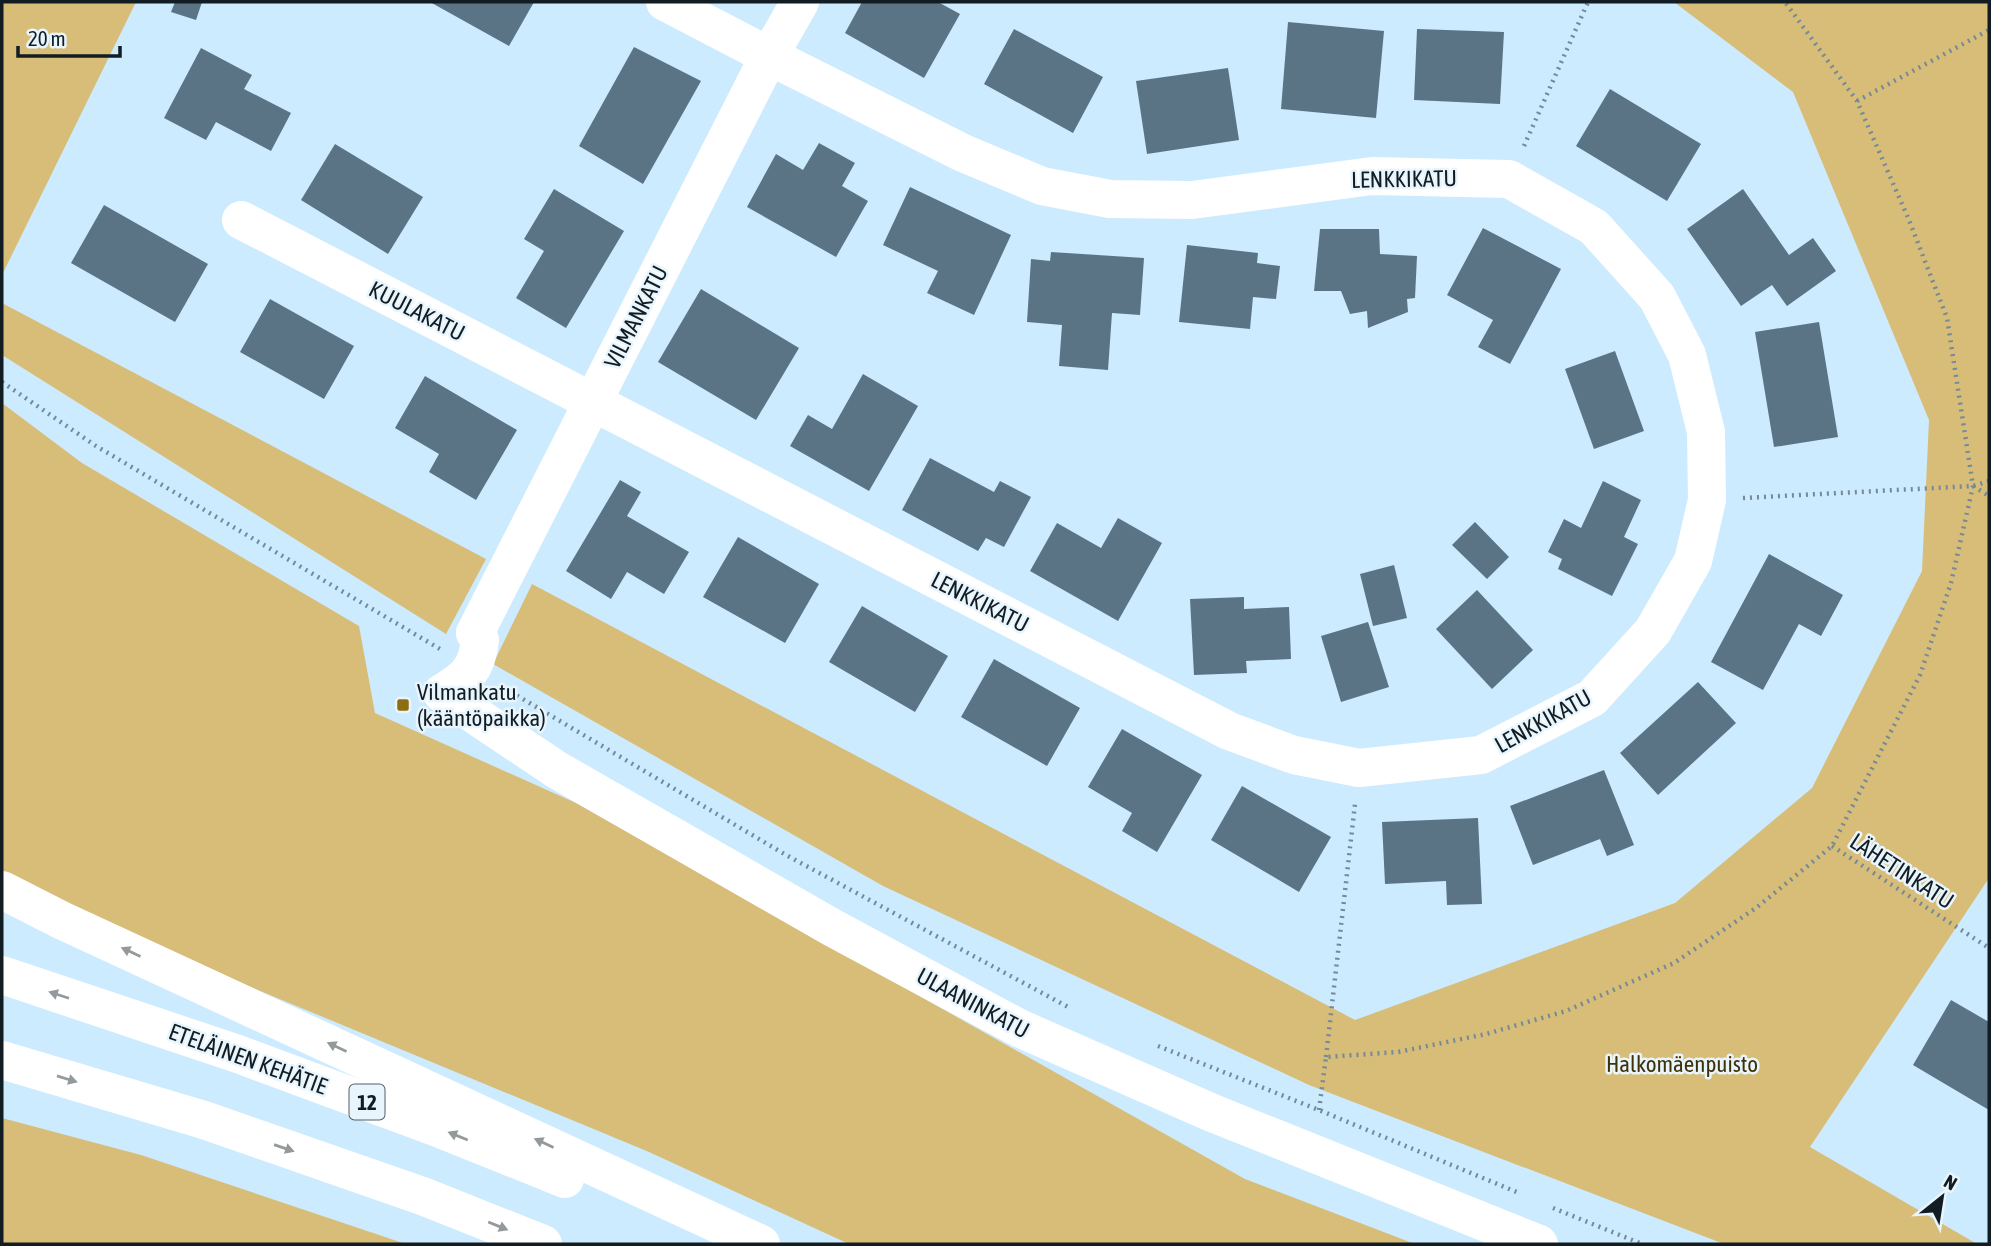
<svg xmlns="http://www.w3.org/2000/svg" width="1991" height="1246" font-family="'Asap Condensed',sans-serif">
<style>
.green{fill:#d8bd79}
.building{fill:#5a7486}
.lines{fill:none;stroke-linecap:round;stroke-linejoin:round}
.path{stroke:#758a97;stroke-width:4.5;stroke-dasharray:2 5;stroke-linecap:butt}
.minor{stroke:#fff;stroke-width:38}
.highway{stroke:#fff;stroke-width:38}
.oneway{fill:#94999c}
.poi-dot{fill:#8c6e10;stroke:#e9f5fd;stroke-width:2.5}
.labels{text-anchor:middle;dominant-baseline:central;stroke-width:5;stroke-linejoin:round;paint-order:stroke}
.shield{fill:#e9f5fd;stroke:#525d64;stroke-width:2}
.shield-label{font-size:21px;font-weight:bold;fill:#111c23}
.street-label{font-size:23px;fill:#111c23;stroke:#e9f5fd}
.poi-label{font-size:23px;fill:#111c23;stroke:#e9f5fd;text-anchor:start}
.park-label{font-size:23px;fill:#403208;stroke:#e9f5fd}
</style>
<rect width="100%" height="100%" fill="#cdebfe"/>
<g class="green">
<path d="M2 2H136L2 275Z"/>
<path d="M1674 2H1989V878L1810 1147 1977 1244H1724L1309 1085 883 886 493 664 532 584 1355 1020 1675 903 1812 788 1922 571 1929 420 1793 92Z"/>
<path d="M2 303 486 559 446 634 2 355Z"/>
<path d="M2 403 82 463 359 626 375 713 576 803 1245 1179 1415 1244H849L649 1152 154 947 2 871Z"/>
<path d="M2 1118 141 1155 406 1244H2Z"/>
</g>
<g class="building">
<path d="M175 2H202L196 20 171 12Z"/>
<path d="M430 2H534L509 46Z"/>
<path d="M862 2H938L960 14 924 78 845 33Z"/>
<path d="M1288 22 1384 31 1376 118 1281 109Z"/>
<path d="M1014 29 1103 77 1073 133 984 84Z"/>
<path d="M1417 29 1504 32 1500 104 1414 100Z"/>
<path d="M634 47 701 81 643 184 579 146Z"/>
<path d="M201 48 252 75 244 89 291 113 271 151 216 122 206 140 164 118Z"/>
<path d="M1228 68 1239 140 1147 154 1136 81Z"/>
<path d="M1610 89 1701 144 1667 201 1576 146Z"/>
<path d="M819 143 855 163 842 186 868 201 836 257 747 207 776 154 803 170Z"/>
<path d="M335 144 423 197 388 254 301 200Z"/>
<path d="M910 187 1011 235 974 315 927 293 938 271 883 245Z"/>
<path d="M554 189 624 231 566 328 516 298 544 251 524 239Z"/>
<path d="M1743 189 1789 255 1813 238 1836 271 1787 306 1772 285 1741 306 1687 229Z"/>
<path d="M104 205 208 264 175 322 71 263Z"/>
<path d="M1483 228 1561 269 1510 364 1478 347 1493 320 1447 295Z"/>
<path d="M1320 229H1379L1380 254 1417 256 1415 298 1407 299 1408 312 1368 328 1367 311 1350 314 1341 291H1314Z"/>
<path d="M1187 245 1258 253 1257 263 1280 266 1276 299 1253 297 1250 329 1179 322Z"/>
<path d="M1051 252 1144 258 1140 315 1112 313 1108 370 1059 366 1062 325 1027 322 1031 259 1050 261Z"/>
<path d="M701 289 799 348 756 420 658 362Z"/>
<path d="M270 299 354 346 324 399 240 352Z"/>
<path d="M1819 322 1838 437 1774 447 1755 332Z"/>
<path d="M1615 351 1644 431 1594 449 1565 369Z"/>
<path d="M863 374 918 406 869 491 790 446 808 415 832 429Z"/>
<path d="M425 376 517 430 476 500 429 472 439 454 395 428Z"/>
<path d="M930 458 994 492 1000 481 1031 497 1004 547 986 538 978 551 902 510Z"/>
<path d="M620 480 641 492 627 516 689 552 664 594 627 572 611 599 566 571Z"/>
<path d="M1603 481 1641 500 1624 537 1638 544 1612 596 1558 569 1562 559 1548 552 1564 519 1581 528Z"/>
<path d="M1118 518 1162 543 1118 621 1030 571 1057 523 1101 548Z"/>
<path d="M1475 522 1509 557 1487 579 1452 545Z"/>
<path d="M738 537 819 584 785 643 703 597Z"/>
<path d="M1769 554 1843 595 1821 636 1799 624 1763 690 1711 662Z"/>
<path d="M1394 565 1407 618 1373 626 1360 574Z"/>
<path d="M1477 590 1533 650 1492 689 1436 629Z"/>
<path d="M1244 597V609L1289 607 1291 659 1246 661 1247 673 1194 675 1190 599Z"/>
<path d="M862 606 948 656 915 712 829 662Z"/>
<path d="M1368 622 1389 687 1341 702 1321 636Z"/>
<path d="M994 659 1080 708 1047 766 961 717Z"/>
<path d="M1698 682 1736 723 1658 795 1620 753Z"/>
<path d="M1122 729 1202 775 1157 852 1122 831 1132 813 1088 787Z"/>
<path d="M1604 770 1634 845 1607 856 1600 839 1533 865 1510 806Z"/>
<path d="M1242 786 1331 837 1299 892 1211 840Z"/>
<path d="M1478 818 1482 904 1447 905 1446 881 1385 884 1382 822Z"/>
<path d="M1951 1000 1989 1022V1110L1913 1065Z"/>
</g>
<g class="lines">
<g class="path">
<path d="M1857 101 1989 30"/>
<path d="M1524 146 1588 2"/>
<path d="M2 382 96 446 440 649"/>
<path d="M1973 486 1989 496"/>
<path d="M1743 498 1973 486 1989 481"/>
<path d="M511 692 786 855 1070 1008"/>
<path d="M1832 846 1989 948"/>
<path d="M1158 1046 1319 1110 1519 1193"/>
<path d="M1326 1057 1355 804"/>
<path d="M1319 1110 1326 1057 1398 1052 1486 1034 1566 1011 1674 963 1756 908 1832 846 1920 675 1951 583 1973 486 1947 318 1909 220 1857 101 1785 2"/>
<path d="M1553 1208 1642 1244"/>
</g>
<g class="minor">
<path d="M241 220 1229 731 1294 755 1359 768 1481 755 1592 698 1653 631 1693 561 1707 500 1706 432 1687 355 1657 297 1594 227 1509 179 1372 176 1192 200 1110 199 1042 186 963 153 769 56 665 2"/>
<path d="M475 633 769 56 800 2"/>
<path d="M442 693 557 770 833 928 1019 1028 1210 1112 1539 1244"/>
<path d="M442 693C467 678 477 669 480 640L475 633"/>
</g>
<g class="highway">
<path d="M2 890 61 920 761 1244"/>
<path d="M2 975 238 1054 443 1130 565 1179"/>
<path d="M2 1060 204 1120 425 1197 543 1244"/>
</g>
</g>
<defs><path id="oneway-solid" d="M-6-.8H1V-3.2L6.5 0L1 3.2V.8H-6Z" transform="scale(1.75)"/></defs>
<g class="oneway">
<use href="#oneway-solid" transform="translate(131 952) rotate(-155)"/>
<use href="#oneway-solid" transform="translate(59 995) rotate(-162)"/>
<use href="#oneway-solid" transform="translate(337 1047) rotate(-155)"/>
<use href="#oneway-solid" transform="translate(67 1079) rotate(17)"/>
<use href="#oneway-solid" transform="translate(458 1136) rotate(-158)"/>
<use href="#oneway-solid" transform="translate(544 1143) rotate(-155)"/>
<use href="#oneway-solid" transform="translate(284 1148) rotate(19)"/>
<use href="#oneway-solid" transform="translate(498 1226) rotate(22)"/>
</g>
<rect class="poi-dot" x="396" y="698" width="14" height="14" rx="3.5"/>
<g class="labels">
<rect class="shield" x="349.5" y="1084.5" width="35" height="35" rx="5"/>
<g class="shield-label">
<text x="367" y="1102">12</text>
</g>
<g class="street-label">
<text transform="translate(1404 179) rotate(-1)">LENKKIKATU</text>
<text transform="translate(417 311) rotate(27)">KUULAKATU</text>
<text transform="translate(636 317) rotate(-63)">VILMANKATU</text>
<text transform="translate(980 602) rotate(27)">LENKKIKATU</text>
<text transform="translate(1543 721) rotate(-29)">LENKKIKATU</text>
<text transform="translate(1902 871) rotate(33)">LÄHETINKATU</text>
<text transform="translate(973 1003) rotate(28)">ULAANINKATU</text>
<text transform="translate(248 1059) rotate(20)">ETELÄINEN KEHÄTIE</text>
</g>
<g class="poi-label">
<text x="417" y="692">Vilmankatu<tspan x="417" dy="26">(kääntöpaikka)</tspan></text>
</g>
<g class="park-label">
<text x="1682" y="1064">Halkomäenpuisto</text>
</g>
</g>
<rect width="1991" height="1246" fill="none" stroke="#111c23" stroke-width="7"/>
<g transform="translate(1942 1197) rotate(30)" stroke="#e9f5fd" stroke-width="5" paint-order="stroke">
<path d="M0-5L12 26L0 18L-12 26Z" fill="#111c23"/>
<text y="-10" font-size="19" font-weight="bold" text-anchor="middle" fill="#111c23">N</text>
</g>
<path d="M18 46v10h102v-10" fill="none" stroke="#111c23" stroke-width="3.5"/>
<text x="28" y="46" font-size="21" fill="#111c23" stroke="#e9f5fd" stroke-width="5" paint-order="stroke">20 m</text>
</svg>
